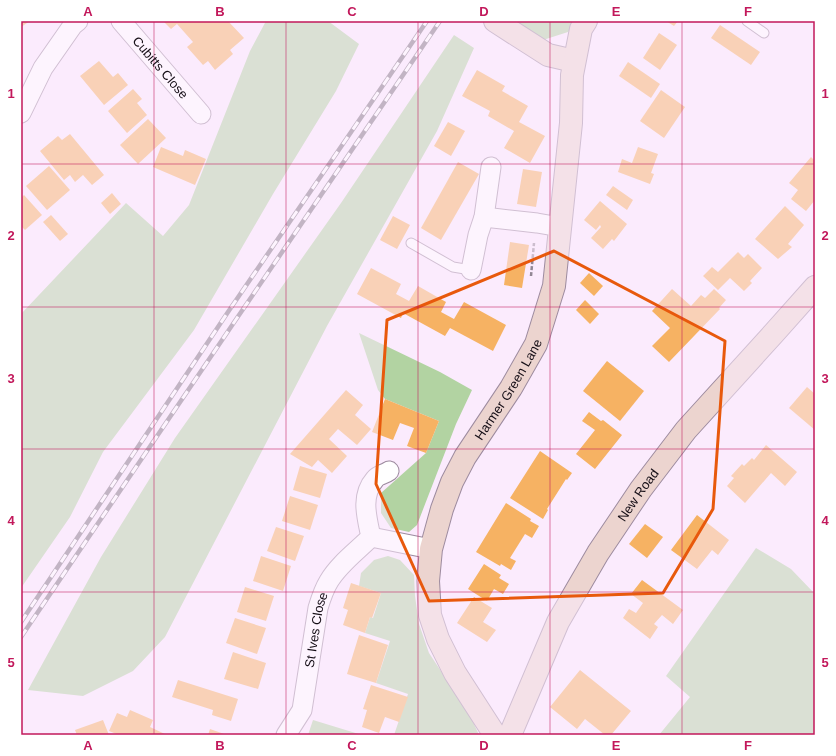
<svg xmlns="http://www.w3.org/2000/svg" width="836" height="756" font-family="Helvetica,sans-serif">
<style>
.green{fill:#b2d3a2}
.building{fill:#f6b263}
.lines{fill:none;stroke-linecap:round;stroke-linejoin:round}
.lane-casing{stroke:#9d8b9f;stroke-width:11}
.street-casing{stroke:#9d8b9f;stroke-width:21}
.secondary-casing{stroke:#9d8b9f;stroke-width:24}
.path{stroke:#928694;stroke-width:2.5;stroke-dasharray:4 2;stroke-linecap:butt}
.lane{stroke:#fff;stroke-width:9}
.street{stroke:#fff;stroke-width:19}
.secondary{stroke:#ecd4cf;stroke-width:22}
.rail-casing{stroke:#7d727f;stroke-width:4.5}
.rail{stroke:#fff;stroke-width:3;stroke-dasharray:9;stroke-linecap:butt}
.marked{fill:none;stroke:#e8590c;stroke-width:3;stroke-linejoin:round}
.grid{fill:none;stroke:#c2185b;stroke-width:1;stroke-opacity:0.55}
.labels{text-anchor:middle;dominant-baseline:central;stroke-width:3;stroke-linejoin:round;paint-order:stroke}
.street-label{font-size:13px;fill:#140d15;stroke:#fff}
.neatline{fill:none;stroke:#c2185b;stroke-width:1.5}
.grid-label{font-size:13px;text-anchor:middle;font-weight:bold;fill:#c2185b}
</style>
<rect width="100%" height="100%" fill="#fbebfd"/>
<g class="green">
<path d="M266 21H328L359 44 336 91 273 194 194 330 103 452 70 517 21 588V314L126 203 163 236 189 205 250 51Z"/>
<path d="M516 21H576L568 32 543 40Z"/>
<path d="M454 35 474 48 437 131 327 326 165 637 133 671 83 696 28 690 101 557 175 438 341 203Z"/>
<path d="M359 333 440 372 472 390 456 424 417 525 409 532 391 528 381 513V493L426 453 439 421 385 399 378 390Z"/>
<path d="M756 548 791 569 815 594V735H659L690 697 666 676Z"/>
<path d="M388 556 400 560 414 575 415 596 419 624 429 653 470 715 479 735H394L408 694 376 683 390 641 365 633 370 617 373 618 381 593 359 586 361 573 374 560Z"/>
<path d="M313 720 362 735H308Z"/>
</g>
<g class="building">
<path d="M21 21H30L21 27Z"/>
<path d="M163 21H228L244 38 230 50 233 54 215 70 208 61 203 65 187 47 193 42 177 24 171 29Z"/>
<path d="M666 21H678L674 26Z"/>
<path d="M720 25 760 52 751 65 711 38Z"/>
<path d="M659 33 677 45 660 70 643 58Z"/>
<path d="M99 61 113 77 118 73 128 85 104 105 80 76Z"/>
<path d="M628 62 660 84 651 98 619 76Z"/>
<path d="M477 70 505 86 502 91 528 106 519 122 545 136 530 163 504 148 514 131 488 116 490 111 462 96Z"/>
<path d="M133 89 142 99 137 103 147 115 127 133 108 111Z"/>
<path d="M661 90 685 107 664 138 640 121Z"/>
<path d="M148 119 166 138 138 164 120 145Z"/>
<path d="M448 122 465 131 451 156 434 146Z"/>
<path d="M70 134 104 175 92 185 83 175 75 182 70 175 64 180 40 151 58 136 62 140Z"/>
<path d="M161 147 183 156 185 150 206 159 195 185 153 167Z"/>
<path d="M638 147 658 154 651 173 654 174 650 184 618 172 622 159 632 163Z"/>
<path d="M811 157 815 161V200L806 211 791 199 798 190 789 183Z"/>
<path d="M458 162 479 174 441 240 421 228Z"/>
<path d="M49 166 70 190 47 210 26 186Z"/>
<path d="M523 169 542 172 536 207 517 204Z"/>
<path d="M613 186 633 200 627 210 606 195Z"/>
<path d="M112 193 121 204 110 214 101 203Z"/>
<path d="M24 195 42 215 25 230 21 226V198Z"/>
<path d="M600 201 627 224 614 241 612 239 603 249 591 238 601 227 600 225 596 230 584 220Z"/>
<path d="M785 206 804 225 788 244 792 247 778 259 755 239Z"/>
<path d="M51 215 68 234 60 241 43 222Z"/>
<path d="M393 216 410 225 397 249 380 240Z"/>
<path d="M510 242 529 245 522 288 504 285Z"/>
<path d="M738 252 744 258 748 254 762 268 750 281 752 283 744 291 730 278 718 290 703 276 712 267 718 272Z"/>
<path d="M371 268 401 284 396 294 409 301 418 286 446 302 441 312 454 319 464 302 506 325 493 351 450 328 445 336 403 313 401 318 357 294Z"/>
<path d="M589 273 603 286 594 296 580 283Z"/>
<path d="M672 289 691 306 701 295 705 298 714 289 726 300 719 308 720 309 669 362 652 346 670 328 652 311Z"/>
<path d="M585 300 599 314 590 324 576 310Z"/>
<path d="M607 361 644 391 620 421 583 391Z"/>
<path d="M807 387 815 394V430L789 408Z"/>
<path d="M346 390 363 405 355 415 371 429 357 445 338 429 329 439 347 456 332 473 318 460 312 467 290 454Z"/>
<path d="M385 399 439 421 426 453 407 446 414 428 400 423 393 440 372 432Z"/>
<path d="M589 412 601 421 603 420 622 435 595 469 576 454 595 430 582 421Z"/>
<path d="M766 445 797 472 785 486 771 473 745 503 727 486 734 478 731 476 742 464 744 466 752 458 754 460Z"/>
<path d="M540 451 572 473 567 480 566 479 547 509 548 510 543 519 510 498Z"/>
<path d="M300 466 327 474 320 498 293 490Z"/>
<path d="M290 496 318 505 310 530 282 521Z"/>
<path d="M506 503 531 519 530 521 539 526 532 538 525 534 510 558 516 561 511 570 501 564 500 566 476 552Z"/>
<path d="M697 515 729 540 718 555 712 550 697 569 671 550Z"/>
<path d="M645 524 663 537 647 558 629 544Z"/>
<path d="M276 527 304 536 295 561 267 551Z"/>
<path d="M261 556 291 566 283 591 253 581Z"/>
<path d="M484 564 501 575 499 578 509 584 503 594 494 589 487 601 468 589Z"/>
<path d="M642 580 683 610 673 624 662 615 654 624 658 627 650 639 623 618 629 609 636 613 643 603 631 594Z"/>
<path d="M351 583 381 593 372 618 370 617 365 633 343 625 348 610 343 608Z"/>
<path d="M245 587 274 596 266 621 237 612Z"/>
<path d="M474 597 492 608 483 622 496 630 487 642 457 623Z"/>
<path d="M235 618 266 628 257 654 226 643Z"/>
<path d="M359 635 388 645 376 683 347 674Z"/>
<path d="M233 652 266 663 258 689 224 679Z"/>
<path d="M580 670 631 711 611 735H605L585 719 577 729 550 707Z"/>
<path d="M178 680 238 699 231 721 212 715 213 710 172 697Z"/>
<path d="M371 685 408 697 399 722 385 717 379 733 362 727 367 710 363 709Z"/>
<path d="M130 710 153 720 150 727 167 735H119L109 731 117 713 127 717Z"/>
<path d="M103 720 109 735H77L75 730Z"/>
<path d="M210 729 227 735H208Z"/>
</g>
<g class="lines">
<g class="lane-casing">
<g id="lane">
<path d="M747 21 764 33"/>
<path d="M411 243 453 267 471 270"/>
</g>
</g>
<g class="street-casing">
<g id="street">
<path id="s1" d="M121 21 201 114"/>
<path d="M21 113 43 68 73 25 78 21"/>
<path d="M484 217 537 223 560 227"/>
<path d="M471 270 478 235 484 217 491 167"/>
<path d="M371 537 431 549"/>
<path id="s2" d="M286 735 302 710 318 608C321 598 324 589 329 581 339 564 357 551 371 537 367 518 360 496 375 479 378 475 385 474 389 471"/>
</g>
</g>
<g class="secondary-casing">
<g id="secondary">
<path d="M495 21 548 55 574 61"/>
<path id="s3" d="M495 735 455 673 438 639 430 615 428 581 431 549 442 509 452 482 465 457 511 388 536 344 554 286 571 123 572 75 581 29 586 21"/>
<path id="s4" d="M510 735 558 622 598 553 641 489 686 430 774 333 815 287"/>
</g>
</g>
<path class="path" d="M531 276 534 243"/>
<use href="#lane" class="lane"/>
<use href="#street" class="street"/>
<use href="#secondary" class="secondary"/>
<g class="rail-casing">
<g id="rail">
<path d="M21 622 228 312 427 21"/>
<path d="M21 637 237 318 440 21"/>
</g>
</g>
<use href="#rail" class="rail"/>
</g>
<path d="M0 0H836V756H0ZM554 251 725 341 713 509 663 593 429 601 376 484 387 320Z" fill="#fbebfd" fill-opacity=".55" fill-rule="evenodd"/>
<path class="marked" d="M554 251 725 341 713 509 663 593 429 601 376 484 387 320Z"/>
<path class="grid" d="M154 21V735M286 21V735M418 21V735M550 21V735M682 21V735M21 164H815M21 307H815M21 449H815M21 592H815"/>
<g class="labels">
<g class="street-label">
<text stroke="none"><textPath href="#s1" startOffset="61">Cubitts Close</textPath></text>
<text stroke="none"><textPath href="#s3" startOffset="382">Harmer Green Lane</textPath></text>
<text stroke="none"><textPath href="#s4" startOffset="273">New Road</textPath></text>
<text stroke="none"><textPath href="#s2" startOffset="111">St Ives Close</textPath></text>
</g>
</g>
<rect width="836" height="756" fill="none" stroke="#ffffff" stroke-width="44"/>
<rect x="22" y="22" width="792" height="712" class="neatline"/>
<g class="grid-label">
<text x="88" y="16">A</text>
<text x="220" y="16">B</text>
<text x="352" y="16">C</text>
<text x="484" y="16">D</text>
<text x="616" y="16">E</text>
<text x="748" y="16">F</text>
<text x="11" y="98">1</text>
<text x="825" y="98">1</text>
<text x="11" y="240">2</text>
<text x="825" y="240">2</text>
<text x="11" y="383">3</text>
<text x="825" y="383">3</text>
<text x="11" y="525">4</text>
<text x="825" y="525">4</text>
<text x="11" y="667">5</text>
<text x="825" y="667">5</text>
<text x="88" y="750">A</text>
<text x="220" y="750">B</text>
<text x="352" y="750">C</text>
<text x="484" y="750">D</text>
<text x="616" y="750">E</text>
<text x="748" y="750">F</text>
</g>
</svg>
